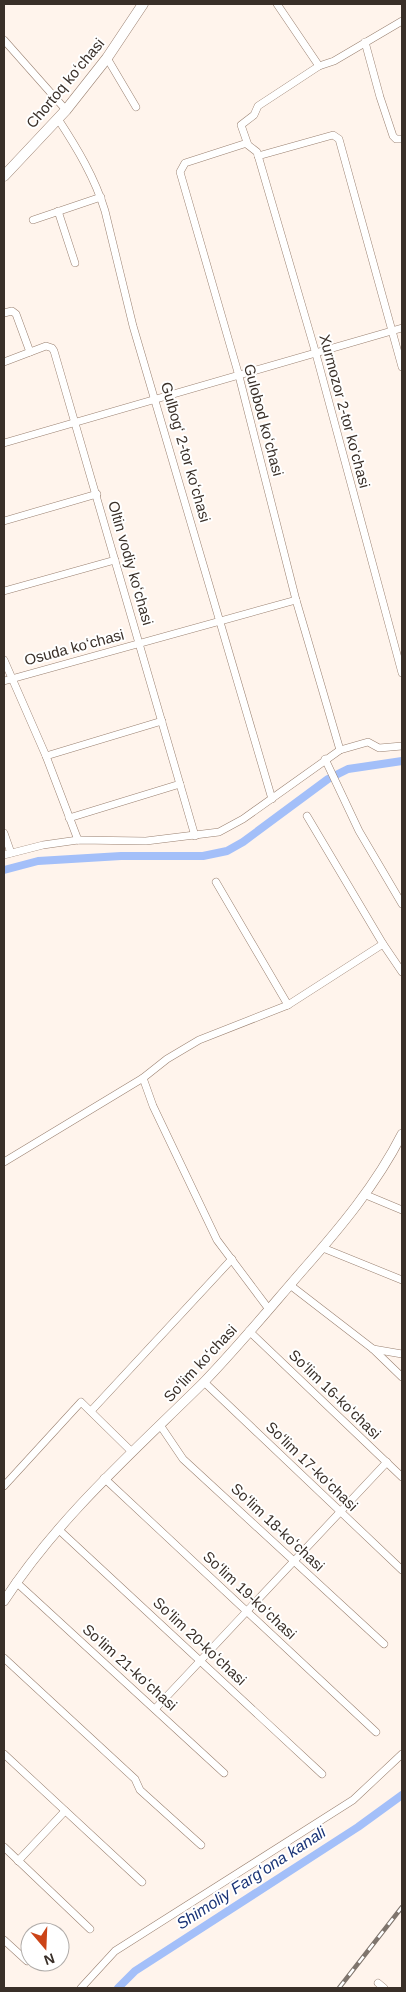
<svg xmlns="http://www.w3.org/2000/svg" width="406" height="1992" font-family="Helvetica,sans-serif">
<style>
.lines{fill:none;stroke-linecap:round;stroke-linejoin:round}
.canal{stroke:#a3bff9;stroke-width:8}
.minor-casing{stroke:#9a8171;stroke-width:8}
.tertiary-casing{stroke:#9a8171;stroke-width:10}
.secondary-casing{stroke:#9a8171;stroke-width:11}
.minor{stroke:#fff;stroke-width:7}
.tertiary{stroke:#fff;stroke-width:9}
.secondary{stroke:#fff;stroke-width:10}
.rail-casing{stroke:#7f756d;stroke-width:4.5}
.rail{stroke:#fff;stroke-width:2.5;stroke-dasharray:8;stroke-linecap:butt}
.labels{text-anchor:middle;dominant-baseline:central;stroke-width:4;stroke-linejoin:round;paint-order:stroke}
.street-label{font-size:15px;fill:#392f28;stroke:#fff}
.water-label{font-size:16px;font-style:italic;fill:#193376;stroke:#fff}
</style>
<rect width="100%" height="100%" fill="#fff4ec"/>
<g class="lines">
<g class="canal">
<path d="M4 870 38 861 121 856H203L227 851 243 842 328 779 348 769 402 761"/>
<path d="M118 1988 135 1971 358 1827 402 1795"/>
</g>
<g class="minor-casing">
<g id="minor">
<path d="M277 4 319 66 334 61 402 21"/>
<path d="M4 40 66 110"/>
<path d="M365 42 380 97 393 136 396 139H402"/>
<path d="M107 58 136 107"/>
<path d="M319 66 258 106 254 115 241 125 248 145 257 152 316 354 402 673"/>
<path d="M58 119C77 148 95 178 105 211L133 326 272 799"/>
<path d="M247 143 185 163 180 172 239 376 296 600 340 750"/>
<path d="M258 156 333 135 339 139 402 367"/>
<path d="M58 211 75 263"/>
<path d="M33 220 101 197"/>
<path d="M4 313 12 311 16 314 30 352"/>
<path d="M4 362 46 346 52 348 54 351 195 836"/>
<path d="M4 443 402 328"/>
<path d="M4 521 97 494"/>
<path d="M4 591 115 560"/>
<path d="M4 660 46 756 78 840"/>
<path d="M4 681 296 600"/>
<path d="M46 756 162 721"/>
<path d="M325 759 359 831 402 904"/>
<path d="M69 818 180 784"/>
<path d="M4 833 11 853"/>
<path d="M4 855 43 845 78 840 146 841 219 832 243 819 340 750 368 742 379 748 402 746"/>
<path d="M216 882 288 1005"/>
<path d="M383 944 402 972"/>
<path d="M143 1078 167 1059 199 1040 288 1005 383 944 307 816"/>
<path d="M4 1162 143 1078 153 1106 217 1240 268 1308"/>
<path d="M366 1195 402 1210"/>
<path d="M323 1248 402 1280"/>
<path d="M290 1285 373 1349 402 1377"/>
<path d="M249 1331 402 1477"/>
<path d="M373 1349 402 1354"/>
<path d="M204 1382 402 1570"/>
<path d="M91 1411 232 1259"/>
<path d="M160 1425 183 1459 384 1644"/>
<path d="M104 1478 376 1732"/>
<path d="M4 1486 81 1402 131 1451"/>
<path d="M58 1529 322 1774"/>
<path d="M16 1582 224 1773"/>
<path d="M4 1658 135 1779 140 1790 201 1845"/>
<path d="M155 1709 387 1462"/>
<path d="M4 1754 142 1882"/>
<path d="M4 1847 90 1929"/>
<path d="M18 1861 65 1811"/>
<path d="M4 1940 27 1961"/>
<path d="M378 1983 384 1988"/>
<path d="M81 1988 115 1951 353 1800 402 1754"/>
</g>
</g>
<g class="tertiary-casing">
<path id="tertiary" d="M4 1601C58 1518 132 1453 202 1384 237 1348 269 1309 302 1271 340 1228 376 1185 402 1134"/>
</g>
<g class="secondary-casing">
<path id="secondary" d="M4 176 66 110 107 58 143 4"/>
</g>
<use href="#minor" class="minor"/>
<use href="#tertiary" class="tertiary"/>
<use href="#secondary" class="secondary"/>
<g class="rail-casing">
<path id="rail" d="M339 1988 402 1907"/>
</g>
<use href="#rail" class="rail"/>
</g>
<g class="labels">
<g class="street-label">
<text transform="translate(65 83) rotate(-50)">Chortoq koʻchasi</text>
<text transform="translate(345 411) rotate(75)">Xurmozor 2-tor koʻchasi</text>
<text transform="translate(264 420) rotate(75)">Gulobod koʻchasi</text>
<text transform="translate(186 452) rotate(74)">Gulbogʻ 2-tor koʻchasi</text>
<text transform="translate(131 563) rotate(74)">Oltin vodiy koʻchasi</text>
<text transform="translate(74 647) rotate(-15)">Osuda koʻchasi</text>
<text transform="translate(200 1363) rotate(-47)">Soʻlim koʻchasi</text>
<text transform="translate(335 1394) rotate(44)">Soʻlim 16-koʻchasi</text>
<text transform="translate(312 1466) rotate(44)">Soʻlim 17-koʻchasi</text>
<text transform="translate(278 1527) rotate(43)">Soʻlim 18-koʻchasi</text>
<text transform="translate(250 1595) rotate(43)">Soʻlim 19-koʻchasi</text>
<text transform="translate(200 1641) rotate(43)">Soʻlim 20-koʻchasi</text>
<text transform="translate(130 1667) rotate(42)">Soʻlim 21-koʻchasi</text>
</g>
<g class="water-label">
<text transform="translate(251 1878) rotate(-33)">Shimoliy Fargʻona kanali</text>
</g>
</g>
<rect width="406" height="1992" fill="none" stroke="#392f28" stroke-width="10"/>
<g transform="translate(45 1947) rotate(161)"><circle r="24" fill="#ffffff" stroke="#b0aca9"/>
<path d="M0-4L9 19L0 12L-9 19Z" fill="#cc4417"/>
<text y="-8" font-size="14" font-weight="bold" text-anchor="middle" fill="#392f28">N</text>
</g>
</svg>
